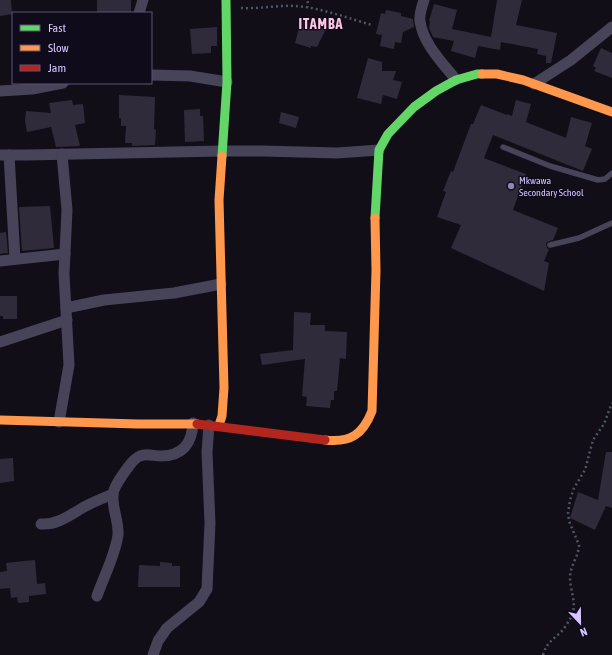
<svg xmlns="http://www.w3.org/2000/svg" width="612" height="655" font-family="'Asap Condensed',sans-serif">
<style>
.building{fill:#302b3b}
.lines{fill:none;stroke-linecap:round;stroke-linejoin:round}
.path{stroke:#4c5665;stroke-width:2.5;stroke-dasharray:2 3;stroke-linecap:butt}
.lane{stroke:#474359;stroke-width:5.5}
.street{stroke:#474359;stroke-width:11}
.fast{stroke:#63d668;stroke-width:9}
.slow{stroke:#ff974d;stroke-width:9}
.jam{stroke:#b3261e;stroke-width:9}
.poi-dot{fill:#9185ae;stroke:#100b1b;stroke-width:1.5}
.labels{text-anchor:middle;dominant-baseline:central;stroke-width:3;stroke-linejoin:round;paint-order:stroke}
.poi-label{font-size:10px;fill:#d6c5ff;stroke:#100b1b;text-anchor:start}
.district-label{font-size:14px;font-weight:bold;letter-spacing:1px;fill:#ffc7e1;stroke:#100b1b}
</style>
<rect width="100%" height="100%" fill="#110e18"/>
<g class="building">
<path d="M0 0H11L12 14 0 16Z"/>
<rect x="97" y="0" width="34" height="13"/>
<path d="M497 0H522L516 25 557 33 551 63H546V56L537 54 538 49 501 42 500 50 478 46 475 58 451 51 454 41 433 37 429 28 430 21H429L434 4 457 10 452 29 491 37Z"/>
<path d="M386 10 401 13V16L413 19 414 27 403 32 401 43 395 42 394 49 380 46 382 35 376 34 381 13 385 14Z"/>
<path d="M301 20 326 29 317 47 311 46V48L295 43Z"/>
<path d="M217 27V46H211V53L192 54 190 29Z"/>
<path d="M601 48 612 53V78L594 71 596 68 593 66Z"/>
<path d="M368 58 382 62V71H396L393 80 402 82 397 99 383 95 381 104 357 98Z"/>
<path d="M119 95 155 97 154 129 156 130 155 145 132 146V143H125L126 126H121V118H119Z"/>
<path d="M72 100 73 105 83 104 85 123 75 125 80 146 56 147 51 127 27 132 25 121 26 111 51 113 49 103Z"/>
<path d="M516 100 531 104 526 122 566 138 571 117 592 123 585 146 592 149 583 171 493 135 484 158 526 174 513 210 558 228 553 240 547 242 546 244 547 248 549 249 544 261 549 263 544 291 451 248 461 225 437 217 446 192 443 191 451 171 453 172 471 124H473L481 105 507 115V114L512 116Z"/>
<path d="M200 109V116H203L204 141 185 142 184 110Z"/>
<path d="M281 112 299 117 296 128 279 123Z"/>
<path d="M50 206 54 248 22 251 19 207Z"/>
<path d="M6 232 8 253 0 254V233Z"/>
<path d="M0 296H17V319H3V316H0Z"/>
<path d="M294 312 311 313 310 325H325V331L347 332 346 359 340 358 337 391H334V400H331L330 408 306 406 307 397 302 396 305 359 262 365 260 354 293 350Z"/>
<path d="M606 452H612V508L606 506 595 530 570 518 578 492 598 500Z"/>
<path d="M13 458 14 481 0 483V459Z"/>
<path d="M35 560 37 584 45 583 46 594 29 596V602L18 603 17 597 11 598 10 588 0 589V572L7 571 6 563Z"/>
<path d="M160 562 172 563V566H180V587H138L139 565 160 566Z"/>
</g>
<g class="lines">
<g class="path">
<path d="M241 8C259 9 278 5 296 6 322 8 347 18 372 25"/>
<path d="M307 8 308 0"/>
<path d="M543 655C546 644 552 640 560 633 565 628 569 621 572 615 577 603 570 590 570 578 570 565 579 556 579 545L569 521 568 513 570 500 574 488 585 470 593 440 604 424 612 403"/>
</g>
<g class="lane">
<path d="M503 147 550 166 598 180 605 179 612 173"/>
<path d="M550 245 579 238 612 223"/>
</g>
<g class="street">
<path d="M424 0C422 6 419 15 420 21 423 44 443 63 456 80"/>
<path d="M139 13 143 0"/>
<path d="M151 75 190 76 227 82"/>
<path d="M534 84 571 60 612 27"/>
<path d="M0 91 32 89 63 83"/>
<path d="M0 155H27L222 151H263L337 153 379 150"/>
<path d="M9 155 15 259"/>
<path d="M0 261 65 254"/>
<path d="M66 308 104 300 174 293 221 284"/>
<path d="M0 342 67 320"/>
<path d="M59 422 69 365 64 274 67 210 62 154"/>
<path d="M41 524C58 525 70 515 84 507 93 502 103 498 113 494"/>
<path d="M97 596C104 576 115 556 118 535 119 521 112 509 113 495 113 487 124 473 129 466 132 462 135 458 140 456 146 453 154 456 161 456 183 456 192 443 193 423"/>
<path d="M153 655 158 641 167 628 199 602 207 589 210 523 207 452 209 425"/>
</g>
<g class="fast">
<path d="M222 156 227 82 226 0"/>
<path d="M375 218 379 150 388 134 414 107 436 91 456 80 477 74H482"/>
</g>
<g class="slow">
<path d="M482 74H497L523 80 612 112"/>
<path d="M0 420 138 424H197"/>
<path d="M219 425 222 416 224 388 219 200 222 156"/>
<path d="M325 440C351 443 363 434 372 411L376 270 375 218"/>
</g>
<path class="jam" d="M197 424 325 440"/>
</g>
<circle class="poi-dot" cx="511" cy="186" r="4"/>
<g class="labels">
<g class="poi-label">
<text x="519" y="180">Mkwawa<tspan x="519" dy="12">Secondary School</tspan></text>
</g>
<g class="district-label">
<text x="321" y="24">ITAMBA</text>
</g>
</g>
<rect x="12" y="12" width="140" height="72" fill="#100b1b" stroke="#5f5576"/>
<rect x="20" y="25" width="20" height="6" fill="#63d668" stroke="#5f5576"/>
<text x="48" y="32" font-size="12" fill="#d6c5ff">Fast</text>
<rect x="20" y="45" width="20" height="6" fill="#ff974d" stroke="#5f5576"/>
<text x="48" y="52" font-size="12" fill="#d6c5ff">Slow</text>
<rect x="20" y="65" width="20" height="6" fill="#b3261e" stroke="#5f5576"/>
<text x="48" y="72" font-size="12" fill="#d6c5ff">Jam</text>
<g transform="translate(580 623) rotate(158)" stroke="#100b1b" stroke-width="3" paint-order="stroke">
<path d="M0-3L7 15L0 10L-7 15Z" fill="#d6c5ff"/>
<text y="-6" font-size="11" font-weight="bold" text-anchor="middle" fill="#d6c5ff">N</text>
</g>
</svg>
